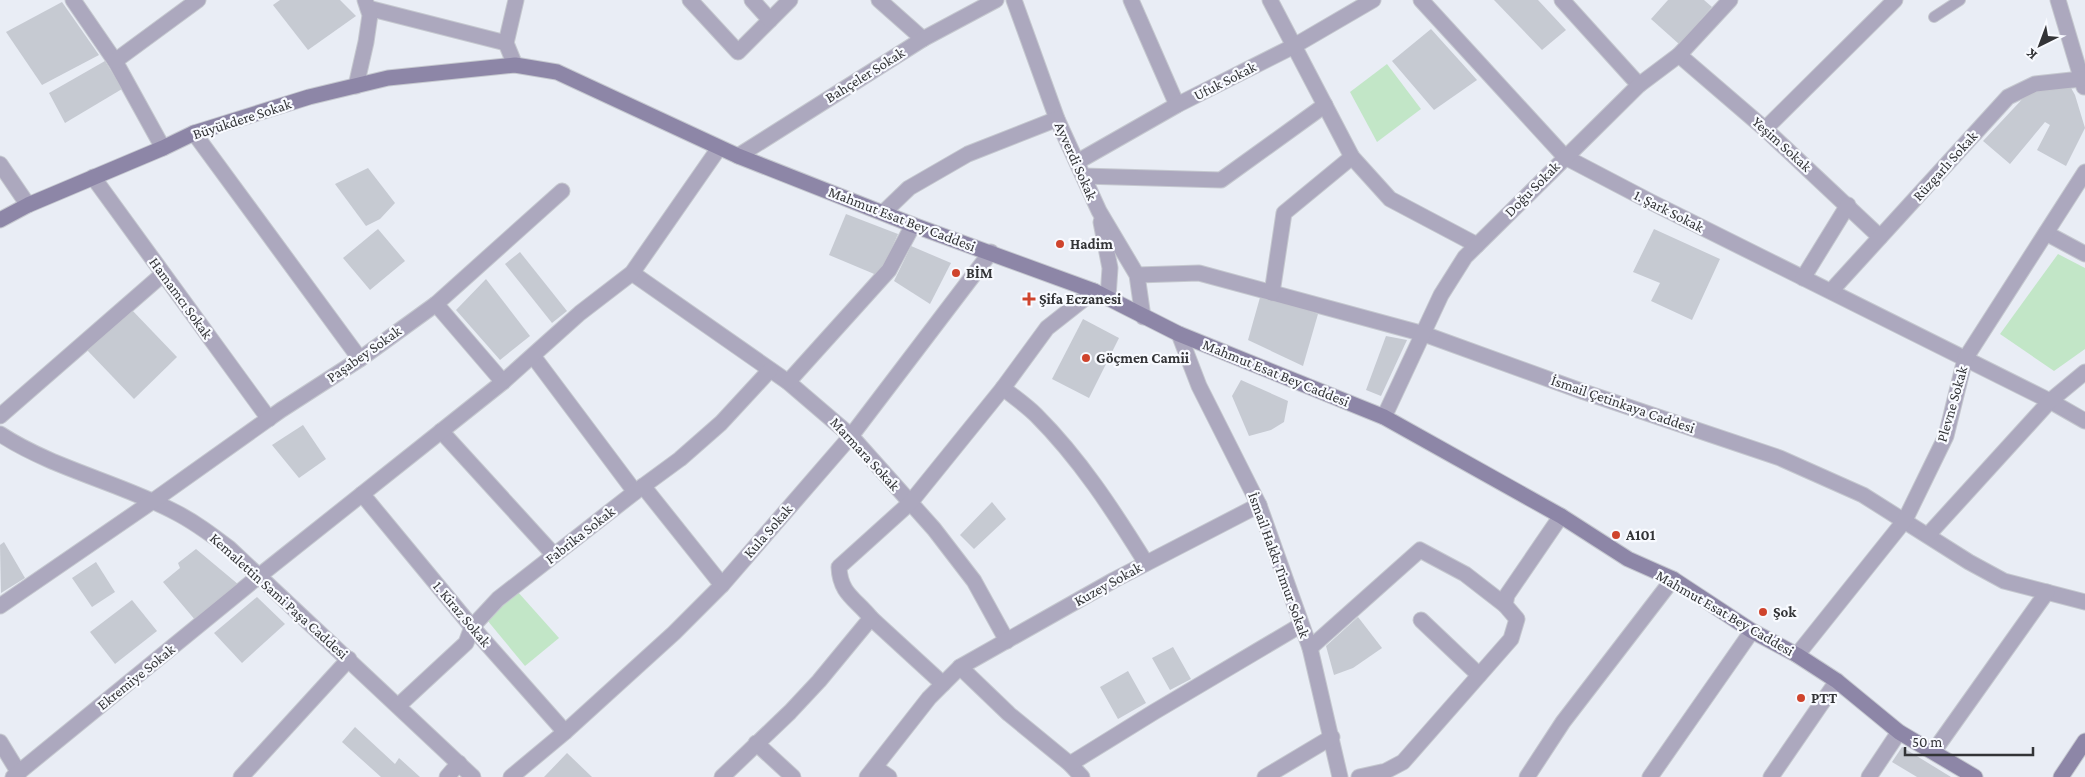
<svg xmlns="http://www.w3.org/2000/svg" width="2085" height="777" font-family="'Crimson Pro',serif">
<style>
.green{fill:#c2e6c7}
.building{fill:#c6cad2}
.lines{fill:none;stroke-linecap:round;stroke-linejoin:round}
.lane-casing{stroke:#c5c8cf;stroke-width:12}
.street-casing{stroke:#c5c8cf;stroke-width:17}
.secondary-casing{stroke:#c5c8cf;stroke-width:17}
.lane{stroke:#aca8be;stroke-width:10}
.street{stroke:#aca8be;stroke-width:15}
.secondary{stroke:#8d86a7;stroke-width:15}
.poi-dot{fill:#cf442d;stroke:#f8faff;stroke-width:2}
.labels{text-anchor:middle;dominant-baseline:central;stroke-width:4.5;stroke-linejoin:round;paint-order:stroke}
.street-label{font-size:15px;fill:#333437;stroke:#f8faff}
.poi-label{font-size:15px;font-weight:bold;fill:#333437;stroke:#f8faff;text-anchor:start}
</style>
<rect width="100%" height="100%" fill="#e9edf5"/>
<g class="green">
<path d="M1387 64 1421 109 1377 142 1350 92Z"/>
<path d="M2058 254 2085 268V349L2054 371 2000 334Z"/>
<path d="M517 591 559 638 525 666 487 620Z"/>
</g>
<g class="building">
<path d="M280 0H340L356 16 308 50 273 5Z"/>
<path d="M1494 0H1538L1566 30 1542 50Z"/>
<path d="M1668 0H1704L1712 7 1679 44 1651 19Z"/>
<path d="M62 2 99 55 42 85 6 32Z"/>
<path d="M1431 29 1477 80 1434 110 1392 61Z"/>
<path d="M105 61 122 89 65 123 49 93Z"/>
<path d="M2070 86 2075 95 2085 128 2066 166 2037 150 2050 125 2045 122 2010 164 1983 141 2028 93Z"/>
<path d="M368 168 395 203 380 219 366 226 335 184Z"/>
<path d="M846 214 898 234 879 276 829 255Z"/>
<path d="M378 229 405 261 370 290 343 258Z"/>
<path d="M1654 229 1720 259 1692 320 1651 301 1660 283 1633 272Z"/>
<path d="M911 246 951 263 930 304 894 281Z"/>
<path d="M520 252 567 311 552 323 505 264Z"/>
<path d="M486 279 530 336 500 360 456 310Z"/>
<path d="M1261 294 1318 314 1303 366 1248 340Z"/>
<path d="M130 308 177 357 134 399 87 350Z"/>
<path d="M1083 319 1119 338 1089 398 1052 379Z"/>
<path d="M1386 336 1407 340 1381 396 1366 390Z"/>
<path d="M1241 380 1288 401 1284 422 1271 430 1249 436 1232 396Z"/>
<path d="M303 425 326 459 299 478 272 445Z"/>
<path d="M992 502 1006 519 974 549 960 535Z"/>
<path d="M4 542 25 578 1 593 0 545Z"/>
<path d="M196 549 239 585 196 621 163 582 180 568 178 563Z"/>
<path d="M96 562 115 592 92 607 72 578Z"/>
<path d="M257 597 285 624 242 663 214 633Z"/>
<path d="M132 600 157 631 115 664 90 632Z"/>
<path d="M1358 617 1382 648 1353 668 1334 675 1326 646Z"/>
<path d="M1173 647 1191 679 1170 690 1152 658Z"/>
<path d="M1128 671 1146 703 1118 719 1100 687Z"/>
<path d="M355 727 395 764 399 758 420 777H381L342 742Z"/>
<path d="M1902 747 1951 777H1917L1892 762Z"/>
<path d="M567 753 592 777H544Z"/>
</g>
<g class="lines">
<g class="lane-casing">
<path id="lane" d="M1934 17 1960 0"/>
</g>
<g class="street-casing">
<g id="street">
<path d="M73 0 115 61 163 148"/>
<path d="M690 0 738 52 770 20"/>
<path d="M752 0 770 20 790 0"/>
<path d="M879 0 923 39"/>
<path d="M1014 0 1057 119 1099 211 1137 275 1143 317"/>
<path d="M1131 0 1177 105"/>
<path d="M1270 0 1352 157 1390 199 1477 245"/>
<path d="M1421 0 1565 157 1651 202 2050 401 2085 421"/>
<path d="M1562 0 1639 85"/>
<path d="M2058 0 2084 87"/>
<path d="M368 8 506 43"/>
<path d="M1679 55 1765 129 1880 237"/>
<path d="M115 61 198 0"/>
<path d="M515 65 506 43 516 0"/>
<path d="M356 86 366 42 370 15 365 0"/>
<path d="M1765 129 1895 0"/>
<path d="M194 133 360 359"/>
<path d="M738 156 923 39 996 0"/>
<path d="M1077 162 1177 105 1294 46 1373 0"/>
<path d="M0 164 28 205"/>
<path d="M1083 176 1221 180 1325 105"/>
<path d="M93 177 269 419"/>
<path d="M884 212 909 188 968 154 1057 119"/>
<path d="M1101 222 1110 268 1108 297"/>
<path d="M2046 233 2085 254"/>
<path d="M632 273 788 382 851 436 934 529 974 581 1007 641"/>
<path d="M1137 275 1199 273 1424 334 1584 392 1780 458 1863 495 1969 562 2004 581 2085 602"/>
<path d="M1803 278 1848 205"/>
<path d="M1831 291 2008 97 2035 84 2081 79"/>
<path d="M1272 293 1284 213 1352 157"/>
<path d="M436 304 503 382"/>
<path d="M1179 334 1199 386 1259 505 1310 648 1340 777"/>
<path d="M533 356 635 492"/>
<path d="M788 382 889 270 913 225"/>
<path d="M1003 388C1014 397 1026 405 1036 415 1080 459 1113 510 1146 563"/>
<path d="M0 416 163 274"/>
<path d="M1384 417 1441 295 1465 257 1639 85 1679 55 1730 0"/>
<path d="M441 431 554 555"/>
<path d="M0 434C54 469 118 482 175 512 195 522 212 535 229 548L473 777"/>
<path d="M643 486 722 585"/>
<path d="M362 494 472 627 565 732"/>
<path d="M1928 535 2050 401 2085 372"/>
<path d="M0 606 153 501 281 410 360 359 436 304 562 191"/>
<path d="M871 618 943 684"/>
<path d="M1421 620 1479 675"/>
<path d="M1310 648 1420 550 1465 574 1505 605"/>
<path d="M1797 655 1905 520 1946 436 1965 359 2085 172"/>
<path d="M960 667 1009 714 1070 764 1082 777"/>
<path d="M398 706 466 643 472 627 498 599 635 492 680 459 721 423 770 370"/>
<path d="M0 742 19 773"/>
<path d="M756 743 793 777"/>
<path d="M1934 751 2047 592"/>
<path d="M1070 764 1154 712 1301 625"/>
<path d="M876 768 889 777"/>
<path d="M13 777 259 576 503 382 580 313 632 273 719 148"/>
<path d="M241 777 349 659"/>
<path d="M447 777 459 763"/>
<path d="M511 777 565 732 674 633 722 585 851 436 991 252"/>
<path d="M722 777 790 712 819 681 871 618C856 599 840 594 839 567L910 503 1003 388 1047 328 1094 291"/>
<path d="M867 777 929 698 960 667 1114 580 1259 505"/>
<path d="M1265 777 1332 737"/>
<path d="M1359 777 1386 771 1403 762 1511 639 1517 619 1505 605 1507 595 1561 516"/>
<path d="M1527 777 1563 722 1673 579"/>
<path d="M1650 777 1752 631"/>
<path d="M1771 777 1837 681"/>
<path d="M1869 777 1899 732"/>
</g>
</g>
<g class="secondary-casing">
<g id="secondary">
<path d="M0 220 28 205 163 148 194 133 309 97 388 78 515 65 557 72 738 156 913 225 1094 291 1179 334 1384 417 1561 516 1628 559 1673 579 1752 631 1797 655 1837 681 1899 732 1975 777"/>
<path d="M2061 777 2085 741"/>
</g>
</g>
<use href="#lane" class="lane"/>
<use href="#street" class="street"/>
<use href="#secondary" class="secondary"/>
</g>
<g class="poi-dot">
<circle cx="1060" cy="244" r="5"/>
<circle cx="956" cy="273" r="5"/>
<path d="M1026.5 291.5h5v5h5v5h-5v5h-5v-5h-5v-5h5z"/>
<circle cx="1086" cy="358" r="5"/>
<circle cx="1616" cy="535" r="5"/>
<circle cx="1763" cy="612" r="5"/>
<circle cx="1801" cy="698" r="5"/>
</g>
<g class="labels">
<g class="street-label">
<text transform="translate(865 75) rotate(-32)">Bahçeler Sokak</text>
<text transform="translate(1225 81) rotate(-27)">Ufuk Sokak</text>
<text transform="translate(242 119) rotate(-18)">Büyükdere Sokak</text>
<text transform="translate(1782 144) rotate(42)">Yeşim Sokak</text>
<text transform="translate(1076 161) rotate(66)">Ayverdi Sokak</text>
<text transform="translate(1945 166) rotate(-48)">Rüzgarlı Sokak</text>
<text transform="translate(1532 189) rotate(-45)">Doğu Sokak</text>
<text transform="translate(1669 211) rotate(27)">1. Şark Sokak</text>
<text transform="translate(902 219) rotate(21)">Mahmut Esat Bey Caddesi</text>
<text transform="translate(181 298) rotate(54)">Hamamcı Sokak</text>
<text transform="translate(364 354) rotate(-35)">Paşabey Sokak</text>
<text transform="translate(1276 373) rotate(22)">Mahmut Esat Bey Caddesi</text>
<text transform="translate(1623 404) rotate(19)">İsmail Çetinkaya Caddesi</text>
<text transform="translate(1952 404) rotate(-74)">Plevne Sokak</text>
<text transform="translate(865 454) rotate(47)">Marmara Sokak</text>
<text transform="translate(768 531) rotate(-49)">Kula Sokak</text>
<text transform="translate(580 535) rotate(-38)">Fabrika Sokak</text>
<text transform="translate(1279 565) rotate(70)">İsmail Hakkı Timur Sokak</text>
<text transform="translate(1108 584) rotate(-29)">Kuzey Sokak</text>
<text transform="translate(279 596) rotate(42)">Kemalettin Sami Paşa Caddesi</text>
<text transform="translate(1725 613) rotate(30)">Mahmut Esat Bey Caddesi</text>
<text transform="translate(462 614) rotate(50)">1. Kiraz Sokak</text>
<text transform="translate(136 677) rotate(-39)">Ekremiye Sokak</text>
</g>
<g class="poi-label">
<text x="1070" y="244">Hadim</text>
<text x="966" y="273">BİM</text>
<text x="1039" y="299">Şifa Eczanesi</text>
<text x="1096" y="358">Göçmen Camii</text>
<text x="1626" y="535">A101</text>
<text x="1773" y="612">Şok</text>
<text x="1811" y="698">PTT</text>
</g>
</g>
<g transform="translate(2040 45) rotate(222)" stroke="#f8faff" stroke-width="4" paint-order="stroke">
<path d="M0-4L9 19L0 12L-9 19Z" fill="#333437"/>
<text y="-8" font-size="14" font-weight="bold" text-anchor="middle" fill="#333437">K</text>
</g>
<path d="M1905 747v8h128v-8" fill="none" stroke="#333437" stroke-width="2.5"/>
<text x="1912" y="747" font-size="15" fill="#333437" stroke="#f8faff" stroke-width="4" paint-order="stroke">50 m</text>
</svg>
